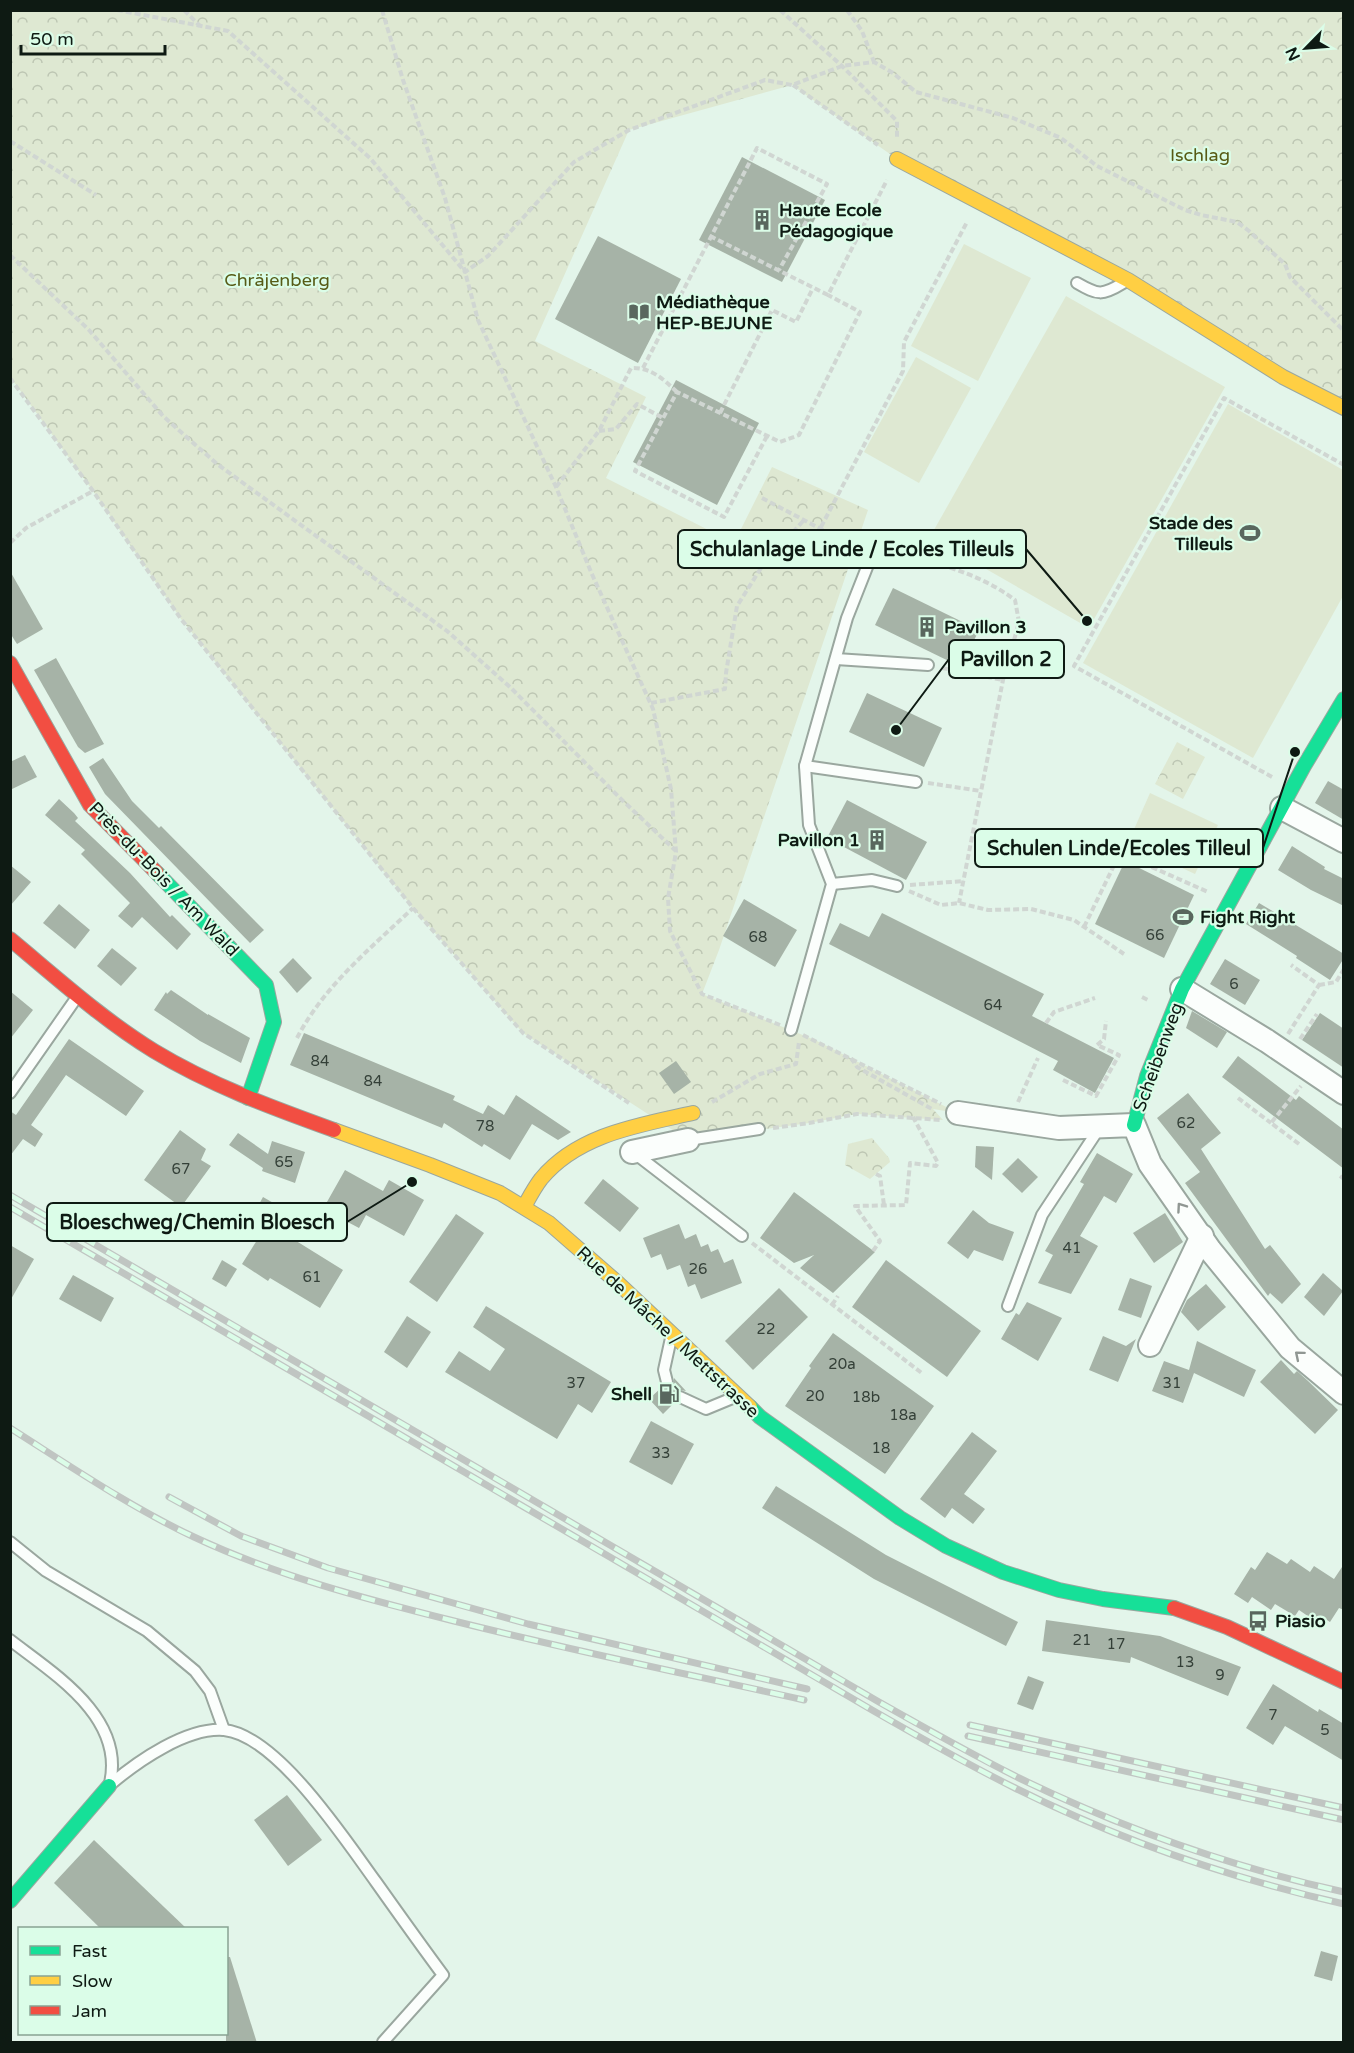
<svg xmlns="http://www.w3.org/2000/svg" width="1354" height="2053" font-family="'Varela Round',sans-serif">
<style>
.grass{fill:#dee8d2}
.forest{fill:url(#forest-crowns)}
.building{fill:#a6b3a7}
.lines{fill:none;stroke-linecap:round;stroke-linejoin:round}
.lane-casing{stroke:#9aa79f;stroke-width:14}
.street-casing{stroke:#9aa79f;stroke-width:26}
.fast-casing{stroke:#9aa79f;stroke-width:16}
.slow-casing{stroke:#9aa79f;stroke-width:16}
.jam-casing{stroke:#9aa79f;stroke-width:16}
.path{stroke:#d0d6d2;stroke-width:4;stroke-dasharray:6 3;stroke-linecap:butt}
.lane{stroke:#fbfefc;stroke-width:10}
.street{stroke:#fbfefc;stroke-width:22}
.fast{stroke:#16e098;stroke-width:14}
.slow{stroke:#ffcf43;stroke-width:14}
.jam{stroke:#f24e42;stroke-width:14}
.rail-casing{stroke:#c0c5c2;stroke-width:7}
.rail{stroke:#dbfde8;stroke-width:4.5;stroke-dasharray:14;stroke-linecap:butt}
.oneway{stroke:#909793}
.labels{text-anchor:middle;dominant-baseline:central;stroke-width:4.5;stroke-linejoin:round;paint-order:stroke}
.number-label{font-size:15px;fill:#344038}
.park-label{font-size:18px;fill:#575b16;stroke:#dbfde8}
.poi-label{font-size:18px;font-weight:bold;fill:#0e1a13;stroke:#dbfde8;text-anchor:start}
.street-label{font-size:18px;fill:#0e1a13;stroke:#dbfde8}
.leader{fill:none;stroke:#0e1a13;stroke-width:2}
.callout-dot{fill:#0e1a13;stroke:#dbfde8;stroke-width:2}
.callout{fill:#dbfde8;stroke:#0e1a13;stroke-width:2}
.callout-label{font-size:20px;text-anchor:middle;font-weight:bold;fill:#0e1a13}
</style>
<defs>
<pattern id="forest-crowns" width="20" height="18" patternUnits="userSpaceOnUse" patternTransform="scale(1.5)"><rect width="20" height="18" fill="#dee8d2"/><path d="M2 6a3 3 0 1 1 6 0M12 15a3 3 0 1 1 6 0" fill="none" stroke="#bdc6b3"/></pattern>
</defs>
<rect width="100%" height="100%" fill="#e3f5ea"/>
<g class="grass">
<path d="M964 244 1031 278 978 381 911 346Z"/>
<path d="M1066 296 1225 387 1089 628 930 537Z"/>
<path d="M916 357 971 388 919 483 864 452Z"/>
<path d="M1228 404 1343 470V596L1253 758 1083 663Z"/>
<path d="M1150 793 1218 825 1195 874 1128 843Z"/>
</g>
<g class="forest">
<path d="M10 11H1343V408L897 159 792 85 629 130 535 341 646 397 606 478 734 543 772 467 868 510 719 950 702 994 815 1040 958 1113 933 1109 943 1120 857 1114 809 1123 688 1140 523 1033 413 908 181 619 93 491 11 378Z"/>
<path d="M1177 742 1205 757 1183 799 1155 784Z"/>
<path d="M872 1138 889 1158 890 1162 870 1179 845 1165 848 1144Z"/>
</g>
<g class="building">
<path d="M742 157 825 200 782 282 699 240Z"/>
<path d="M598 236 681 279 638 363 555 319Z"/>
<path d="M676 380 759 423 717 505 633 462Z"/>
<path d="M10 571 43 629 17 644 10 633Z"/>
<path d="M893 588 979 630 961 667 875 625Z"/>
<path d="M56 658 104 744 85 753 78 747 34 670Z"/>
<path d="M867 693 942 728 924 767 849 732Z"/>
<path d="M25 755 37 777 10 790V762Z"/>
<path d="M103 758 132 801 159 828 161 826 264 930 250 943 105 794 89 767Z"/>
<path d="M1328 781 1344 790V820L1315 803Z"/>
<path d="M59 799 74 813 78 818 75 821 130 873 170 917 172 915 191 934 177 950 142 917 132 928 118 916 130 903 81 854 85 850 45 815Z"/>
<path d="M847 800 927 842 906 880 827 838Z"/>
<path d="M1292 846 1325 867 1324 869 1344 879V906L1311 890 1278 870Z"/>
<path d="M1125 861 1194 895 1164 958 1095 924Z"/>
<path d="M10 865 31 882 10 906Z"/>
<path d="M744 899 797 930 775 967 723 936Z"/>
<path d="M1259 903 1344 954V958L1330 980 1296 958 1297 956 1246 924Z"/>
<path d="M59 904 90 930 75 949 43 923Z"/>
<path d="M882 913 1044 994 1032 1016 1114 1058 1095 1093 1053 1070 1058 1061 829 944 840 923 869 937Z"/>
<path d="M112 948 137 968 121 986 97 966Z"/>
<path d="M293 958 312 978 297 993 279 972Z"/>
<path d="M1225 959 1260 980 1245 1005 1210 984Z"/>
<path d="M171 990 208 1015V1014L250 1038 241 1063 200 1041 154 1010 166 992 167 994Z"/>
<path d="M10 991 33 1010 10 1039Z"/>
<path d="M1192 1011 1227 1032 1217 1048 1186 1028Z"/>
<path d="M1320 1013 1344 1029V1068L1302 1040Z"/>
<path d="M304 1033 455 1096 453 1100 483 1114 488 1105 504 1115 516 1095 571 1132 558 1140 532 1124 510 1160 484 1144 482 1147 444 1123 442 1128 290 1065Z"/>
<path d="M69 1039 144 1091 126 1116 66 1075 31 1125 43 1134 35 1147 23 1139 10 1156V1111L16 1115Z"/>
<path d="M1238 1056 1296 1100 1299 1096 1344 1130V1169L1222 1077Z"/>
<path d="M676 1061 691 1082 674 1094 659 1073Z"/>
<path d="M1188 1093 1221 1133 1201 1149 1265 1249 1270 1245 1301 1284 1282 1304 1270 1293 1268 1296 1185 1183 1200 1172 1157 1118Z"/>
<path d="M180 1130 206 1149 201 1160 211 1166 181 1207 144 1180Z"/>
<path d="M238 1133 268 1154 272 1141 305 1152 295 1183 262 1171 263 1168 229 1145Z"/>
<path d="M976 1146 994 1147 992 1180 975 1167Z"/>
<path d="M1097 1153 1133 1174 1116 1203 1104 1196 1080 1236 1098 1246 1071 1294 1038 1283 1053 1255 1045 1251 1084 1184 1080 1182Z"/>
<path d="M1018 1158 1038 1177 1022 1193 1002 1174Z"/>
<path d="M345 1170 383 1191 389 1180 424 1200 404 1236 366 1215 359 1228 323 1209Z"/>
<path d="M603 1179 639 1208 620 1232 584 1203Z"/>
<path d="M794 1192 875 1252 833 1293 800 1268 814 1255 794 1263 760 1238Z"/>
<path d="M263 1197 303 1220 293 1239 343 1270 320 1308 270 1278 268 1281 242 1264 264 1229 250 1221Z"/>
<path d="M973 1210 989 1223 1014 1232 1003 1261 974 1250 968 1259 947 1243Z"/>
<path d="M1165 1213 1183 1242 1154 1263 1133 1233Z"/>
<path d="M456 1214 484 1233 437 1302 409 1282Z"/>
<path d="M679 1224 685 1239 696 1234 701 1247 708 1244 711 1252 718 1249 724 1263 733 1259 742 1283 701 1299 695 1284 688 1287 680 1265 667 1270 661 1254 651 1258 643 1238Z"/>
<path d="M10 1245 34 1259 10 1301Z"/>
<path d="M222 1260 237 1269 226 1287 212 1279Z"/>
<path d="M886 1260 981 1331 947 1377 852 1307Z"/>
<path d="M1323 1273 1343 1291 1324 1316 1304 1297Z"/>
<path d="M73 1275 114 1298 101 1322 59 1299Z"/>
<path d="M1130 1278 1152 1286 1141 1318 1118 1310Z"/>
<path d="M1206 1284 1226 1307 1198 1331 1181 1312 1187 1300Z"/>
<path d="M779 1288 808 1317 753 1370 725 1341Z"/>
<path d="M1027 1302 1062 1318 1038 1361 1001 1339 1016 1313 1019 1315Z"/>
<path d="M486 1306 611 1382 592 1413 578 1404 557 1439 445 1372 459 1351 490 1371 505 1349 473 1327Z"/>
<path d="M407 1316 431 1332 407 1368 384 1352Z"/>
<path d="M833 1333 934 1406 885 1474 785 1406 811 1368 809 1366Z"/>
<path d="M1103 1336 1126 1346 1136 1339 1118 1382 1089 1370Z"/>
<path d="M1197 1341 1256 1370 1244 1397 1194 1373 1183 1403 1152 1391 1164 1361 1189 1370Z"/>
<path d="M1281 1360 1294 1374 1297 1371 1307 1380 1338 1410 1315 1434 1260 1382Z"/>
<path d="M674 1378 686 1391 680 1390 675 1391 673 1397 675 1402 663 1414 649 1399 662 1387 666 1389 672 1388 674 1383Z"/>
<path d="M651 1421 694 1444 672 1485 629 1462Z"/>
<path d="M972 1432 997 1451 964 1494 985 1509 973 1524 952 1508 945 1518 920 1499Z"/>
<path d="M776 1486 886 1555 1018 1622 1006 1646 874 1579 762 1508Z"/>
<path d="M1267 1552 1287 1564 1291 1559 1310 1572 1314 1566 1334 1579 1344 1564V1610L1339 1608 1330 1622 1322 1617 1318 1623 1299 1610 1295 1616 1275 1604 1271 1610 1252 1597 1248 1603 1234 1594 1251 1567 1255 1570Z"/>
<path d="M1046 1620 1160 1636 1241 1667 1228 1696 1131 1657 1130 1663 1042 1651Z"/>
<path d="M1028 1676 1044 1682 1033 1710 1017 1704Z"/>
<path d="M1273 1684 1318 1712 1319 1709 1344 1724V1761L1285 1726 1273 1745 1246 1728Z"/>
<path d="M287 1795 322 1840 288 1866 254 1820Z"/>
<path d="M94 1840 187 1929H101L54 1883Z"/>
<path d="M1321 1951 1338 1956 1332 1981 1314 1976Z"/>
<path d="M226 1957H230L257 2043H226Z"/>
</g>
<g class="lines">
<g class="lane-casing">
<g id="lane">
<path d="M1077 283C1098 295 1102 296 1123 283"/>
<path d="M836 659 928 665"/>
<path d="M805 766 916 782"/>
<path d="M832 884 872 880 897 886"/>
<path d="M791 1030 832 884 809 825 805 766 847 618 875 547 913 557"/>
<path d="M10 1093 77 997"/>
<path d="M688 1140 759 1129"/>
<path d="M633 1152 742 1236"/>
<path d="M1008 1306 1042 1215 1100 1127"/>
<path d="M667 1382 664 1370 671 1338"/>
<path d="M680 1397 706 1409 735 1397"/>
<path d="M10 1542 46 1571 147 1631 195 1671 210 1691 224 1730"/>
<path d="M10 1640C54 1674 125 1717 110 1783"/>
<path d="M111 1784C138 1761 187 1727 224 1730 277 1735 346 1841 376 1882 398 1913 420 1944 443 1975L383 2042"/>
</g>
</g>
<g class="street-casing">
<g id="street">
<path d="M1282 808 1344 841"/>
<path d="M1182 989 1267 1041 1344 1093"/>
<path d="M958 1113 1059 1128 1134 1125 1150 1164 1210 1250 1290 1348 1344 1393"/>
<path d="M632 1152 688 1140"/>
<path d="M1150 1345 1202 1236"/>
</g>
</g>
<g class="fast-casing">
<g id="fast">
<path d="M157 873 266 985 274 1022 248 1098"/>
<path d="M1134 1125 1147 1076 1182 989 1304 766 1344 699"/>
<path d="M750 1407 760 1417 900 1518 946 1546 1003 1572 1059 1590 1103 1599 1174 1608"/>
<path d="M10 1901 109 1786"/>
</g>
</g>
<g class="slow-casing">
<g id="slow">
<path d="M897 159 1128 280 1283 377 1344 408"/>
<path d="M334 1130 430 1165 500 1193 549 1223 619 1284 750 1407"/>
<path d="M524 1207C529 1198 534 1188 541 1179 578 1134 640 1125 693 1113"/>
</g>
</g>
<g class="jam-casing">
<g id="jam">
<path d="M10 663 90 805 157 873"/>
<path d="M10 939C57 978 102 1019 154 1051 210 1085 273 1108 334 1130"/>
<path d="M1174 1608 1227 1627 1344 1682"/>
</g>
</g>
<g class="path">
<path d="M117 10 228 31 370 158 465 272 488 256 574 162 629 130 765 80 792 85 842 66 874 62 893 73 916 92 1013 118 1061 138 1097 166 1185 210 1201 215 1237 222 1249 231 1285 264 1290 277 1344 331"/>
<path d="M184 10 200 26"/>
<path d="M382 10 403 80 445 198 478 320 556 487 591 572 653 709 671 789 676 852 668 898 670 931 702 994 780 1025"/>
<path d="M780 10 842 66 897 121V137"/>
<path d="M847 10 862 31 874 62"/>
<path d="M793 85 878 145"/>
<path d="M10 141 96 195"/>
<path d="M710 236 828 295 887 180"/>
<path d="M10 255 89 330 163 416 217 464 447 631 510 687 621 799 676 851"/>
<path d="M643 368 757 148 827 184 779 270"/>
<path d="M10 378 93 491 181 619 413 908 523 1033 629 1103"/>
<path d="M720 413 772 310 796 322 813 288"/>
<path d="M599 431 616 429 637 404 663 418"/>
<path d="M767 436 724 517 635 471 677 392 780 442 799 435 860 312 828 295"/>
<path d="M556 487 599 431 631 368C651 367 663 379 677 392"/>
<path d="M762 498 859 549"/>
<path d="M821 527 903 371 904 342 967 222"/>
<path d="M10 543 26 528 93 491"/>
<path d="M924 560C957 569 987 579 1015 600L1019 622 1003 680 959 903"/>
<path d="M942 668 1003 680"/>
<path d="M651 703 725 689 726 673 737 606 761 568 804 520"/>
<path d="M1272 777 1074 666 1224 398 1344 465"/>
<path d="M928 783 981 791"/>
<path d="M910 885 964 881"/>
<path d="M909 891 941 905 959 903 988 910 1031 909 1074 920 1124 954"/>
<path d="M1084 927 1120 853 1208 892"/>
<path d="M1319 985 1336 982 1344 969"/>
<path d="M1142 997 1150 1001"/>
<path d="M1046 1023 1054 1012 1095 998"/>
<path d="M1288 1034 1319 985 1291 965"/>
<path d="M803 1035 941 1104"/>
<path d="M297 1038C324 986 371 948 413 908"/>
<path d="M1300 1039 1317 1014"/>
<path d="M851 1058 857 1067 932 1109"/>
<path d="M1063 1080 1096 1096 1119 1055 1097 1045 1104 1039 1106 1021"/>
<path d="M1238 1098 1271 1123"/>
<path d="M712 1102 760 1074 796 1064 799 1042"/>
<path d="M1018 1102 1038 1058"/>
<path d="M773 1128 809 1123 857 1114 941 1120"/>
<path d="M1299 1144 1271 1123 1301 1086"/>
<path d="M876 1174 880 1176 884 1205"/>
<path d="M1340 1176 1344 1179"/>
<path d="M752 1243 923 1374"/>
<path d="M873 1251 880 1241 855 1206 906 1205 910 1163 936 1166 938 1163 913 1117"/>
<path d="M832 1305 838 1296"/>
</g>
<use href="#lane" class="lane"/>
<use href="#street" class="street"/>
<use href="#fast" class="fast"/>
<use href="#slow" class="slow"/>
<use href="#jam" class="jam"/>
<g class="rail-casing">
<g id="rail">
<path d="M10 1195 879 1702C925 1728 971 1754 1019 1778 1122 1828 1231 1867 1344 1892"/>
<path d="M10 1207 872 1710C919 1737 965 1763 1013 1787 1117 1839 1229 1878 1344 1904"/>
<path d="M10 1428C70 1466 130 1507 194 1537 277 1576 366 1599 454 1621 570 1650 687 1674 804 1700"/>
<path d="M169 1497 241 1536 328 1568 528 1624 807 1689"/>
<path d="M970 1725 1344 1808"/>
<path d="M968 1736 1344 1820"/>
</g>
</g>
<use href="#rail" class="rail"/>
</g>
<defs><path id="oneway-chevron" d="M-2-3.5L2.5 0L-2 3.5" fill="none" stroke-width="1.6" stroke-linecap="round" stroke-linejoin="round" transform="scale(1.5)"/></defs>
<g class="oneway">
<use href="#oneway-chevron" transform="translate(1181 1207) rotate(-125)"/>
<use href="#oneway-chevron" transform="translate(1299 1355) rotate(-140)"/>
</g>
<defs>
<g id="building-bare" transform="scale(1.62)"><path d="M-4-6H4V6H1V3H-1V6H-4ZM-2.5-4.3h1.7v1.8h-1.7ZM.8-4.3h1.7v1.8H.8ZM-2.5-1h1.7V.8h-1.7ZM.8-1h1.7V.8H.8Z" fill="#59675e" stroke="#dbfde8" stroke-width="2.5" paint-order="stroke"/></g>
<g id="library-bare" transform="scale(1.62)"><path d="M-6-4Q-3-5.5-.7-3.5V5Q-3 3-6 4ZM6-4Q3-5.5 .7-3.5V5Q3 3 6 4Z" fill="#59675e" stroke="#dbfde8" stroke-width="2.5" paint-order="stroke"/></g>
<g id="stadium-bare" transform="scale(1.62)"><path d="M0-5a6.5 5 0 1 0 0 10a6.5 5 0 1 0 0-10ZM-3.5-1.8h7v3.6h-7Z" fill="#59675e" stroke="#dbfde8" stroke-width="2.5" paint-order="stroke"/></g>
<g id="fuel-bare" transform="scale(1.62)"><path d="M-5.5-6h7V0h2V4h1.3V-2.5L3-4.5l.8-.8L6-3V5H2.5V1h-1V6h-7ZM-4.2-4.7v3.2H.2V-4.7Z" fill="#59675e" stroke="#dbfde8" stroke-width="2.5" paint-order="stroke"/></g>
<g id="bus-bare" transform="scale(1.62)"><path d="M-5-6H5V4H4V6H2V4H-2V6H-4V4H-5ZM-3.5-4V0h7V-4ZM-3.5 1.2v1.5H-2V1.2ZM2 1.2v1.5H3.5V1.2Z" fill="#59675e" stroke="#dbfde8" stroke-width="2.5" paint-order="stroke"/></g>
</defs>
<g fill-rule="evenodd">
<use href="#building-bare" x="762" y="220"/>
<use href="#library-bare" x="639" y="312"/>
<use href="#stadium-bare" x="1250" y="533"/>
<use href="#building-bare" x="927" y="627"/>
<use href="#building-bare" x="877" y="840"/>
<use href="#stadium-bare" x="1183" y="917"/>
<use href="#fuel-bare" x="669" y="1394"/>
<use href="#bus-bare" x="1258" y="1621"/>
</g>
<g class="labels">
<g class="number-label">
<text x="1155" y="935">66</text>
<text x="758" y="937">68</text>
<text x="1234" y="984">6</text>
<text x="993" y="1005">64</text>
<text x="320" y="1061">84</text>
<text x="373" y="1081">84</text>
<text x="1186" y="1123">62</text>
<text x="485" y="1126">78</text>
<text x="284" y="1162">65</text>
<text x="181" y="1169">67</text>
<text x="1072" y="1248">41</text>
<text x="698" y="1269">26</text>
<text x="312" y="1277">61</text>
<text x="766" y="1329">22</text>
<text x="842" y="1364">20a</text>
<text x="576" y="1383">37</text>
<text x="1172" y="1383">31</text>
<text x="815" y="1396">20</text>
<text x="866" y="1397">18b</text>
<text x="903" y="1415">18a</text>
<text x="881" y="1448">18</text>
<text x="661" y="1453">33</text>
<text x="1082" y="1640">21</text>
<text x="1116" y="1644">17</text>
<text x="1185" y="1662">13</text>
<text x="1220" y="1675">9</text>
<text x="1273" y="1715">7</text>
<text x="1325" y="1730">5</text>
</g>
<g class="park-label">
<text x="1200" y="155">Ischlag</text>
<text x="277" y="280">Chräjenberg</text>
</g>
<g class="poi-label">
<text x="779" y="210">Haute Ecole<tspan x="779" dy="21">Pédagogique</tspan></text>
<text x="656" y="302">Médiathèque<tspan x="656" dy="21">HEP-BEJUNE</tspan></text>
<text x="1233" y="523" text-anchor="end">Stade des<tspan x="1233" dy="21">Tilleuls</tspan></text>
<text x="944" y="627">Pavillon 3</text>
<text x="860" y="840" text-anchor="end">Pavillon 1</text>
<text x="1200" y="917">Fight Right</text>
<text x="652" y="1394" text-anchor="end">Shell</text>
<text x="1275" y="1621">Piasio</text>
</g>
<g class="street-label">
<text transform="translate(164 879) rotate(46)">Près-du-Bois / Am Wald</text>
<text transform="translate(1158 1057) rotate(-70)">Scheibenweg</text>
<text transform="translate(668 1332) rotate(43)">Rue de Mâche / Mettstrasse</text>
</g>
</g>
<path class="leader" d="M1087 621L1026 549M896 730L949 659M1295 752L1263 848M412 1182L347 1222"/>
<g class="callout-dot">
<circle cx="1087" cy="621" r="6"/>
<circle cx="896" cy="730" r="6"/>
<circle cx="1295" cy="752" r="6"/>
<circle cx="412" cy="1182" r="6"/>
</g>
<g class="callout">
<rect x="678" y="530" width="348" height="38" rx="6"/>
<rect x="949" y="640" width="115" height="38" rx="6"/>
<rect x="975" y="829" width="288" height="38" rx="6"/>
<rect x="47" y="1203" width="300" height="38" rx="6"/>
</g>
<g class="callout-label">
<text x="852" y="556">Schulanlage Linde / Ecoles Tilleuls</text>
<text x="1006" y="666">Pavillon 2</text>
<text x="1119" y="855">Schulen Linde/Ecoles Tilleul</text>
<text x="197" y="1229">Bloeschweg/Chemin Bloesch</text>
</g>
<rect width="1354" height="2053" fill="none" stroke="#0e1a13" stroke-width="24"/>
<rect x="18" y="1927" width="210" height="108" fill="#dbfde8" stroke="#89a293" stroke-width="1.5"/>
<rect x="30" y="1946" width="30" height="9" fill="#16e098" stroke="#89a293" stroke-width="1.5"/>
<text x="72" y="1957" font-size="18" fill="#0e1a13">Fast</text>
<rect x="30" y="1976" width="30" height="9" fill="#ffcf43" stroke="#89a293" stroke-width="1.5"/>
<text x="72" y="1987" font-size="18" fill="#0e1a13">Slow</text>
<rect x="30" y="2006" width="30" height="9" fill="#f24e42" stroke="#89a293" stroke-width="1.5"/>
<text x="72" y="2017" font-size="18" fill="#0e1a13">Jam</text>
<g transform="translate(1306 48) rotate(245)" stroke="#dbfde8" stroke-width="4.5" paint-order="stroke">
<path d="M0-4.5L10 22L0 15L-10 22Z" fill="#0e1a13"/>
<text y="-9" font-size="16" font-weight="bold" text-anchor="middle" fill="#0e1a13">N</text>
</g>
<path d="M21 45v9h144v-9" fill="none" stroke="#0e1a13" stroke-width="3"/>
<text x="30" y="45" font-size="18" fill="#0e1a13" stroke="#dbfde8" stroke-width="4.5" paint-order="stroke">50 m</text>
</svg>
